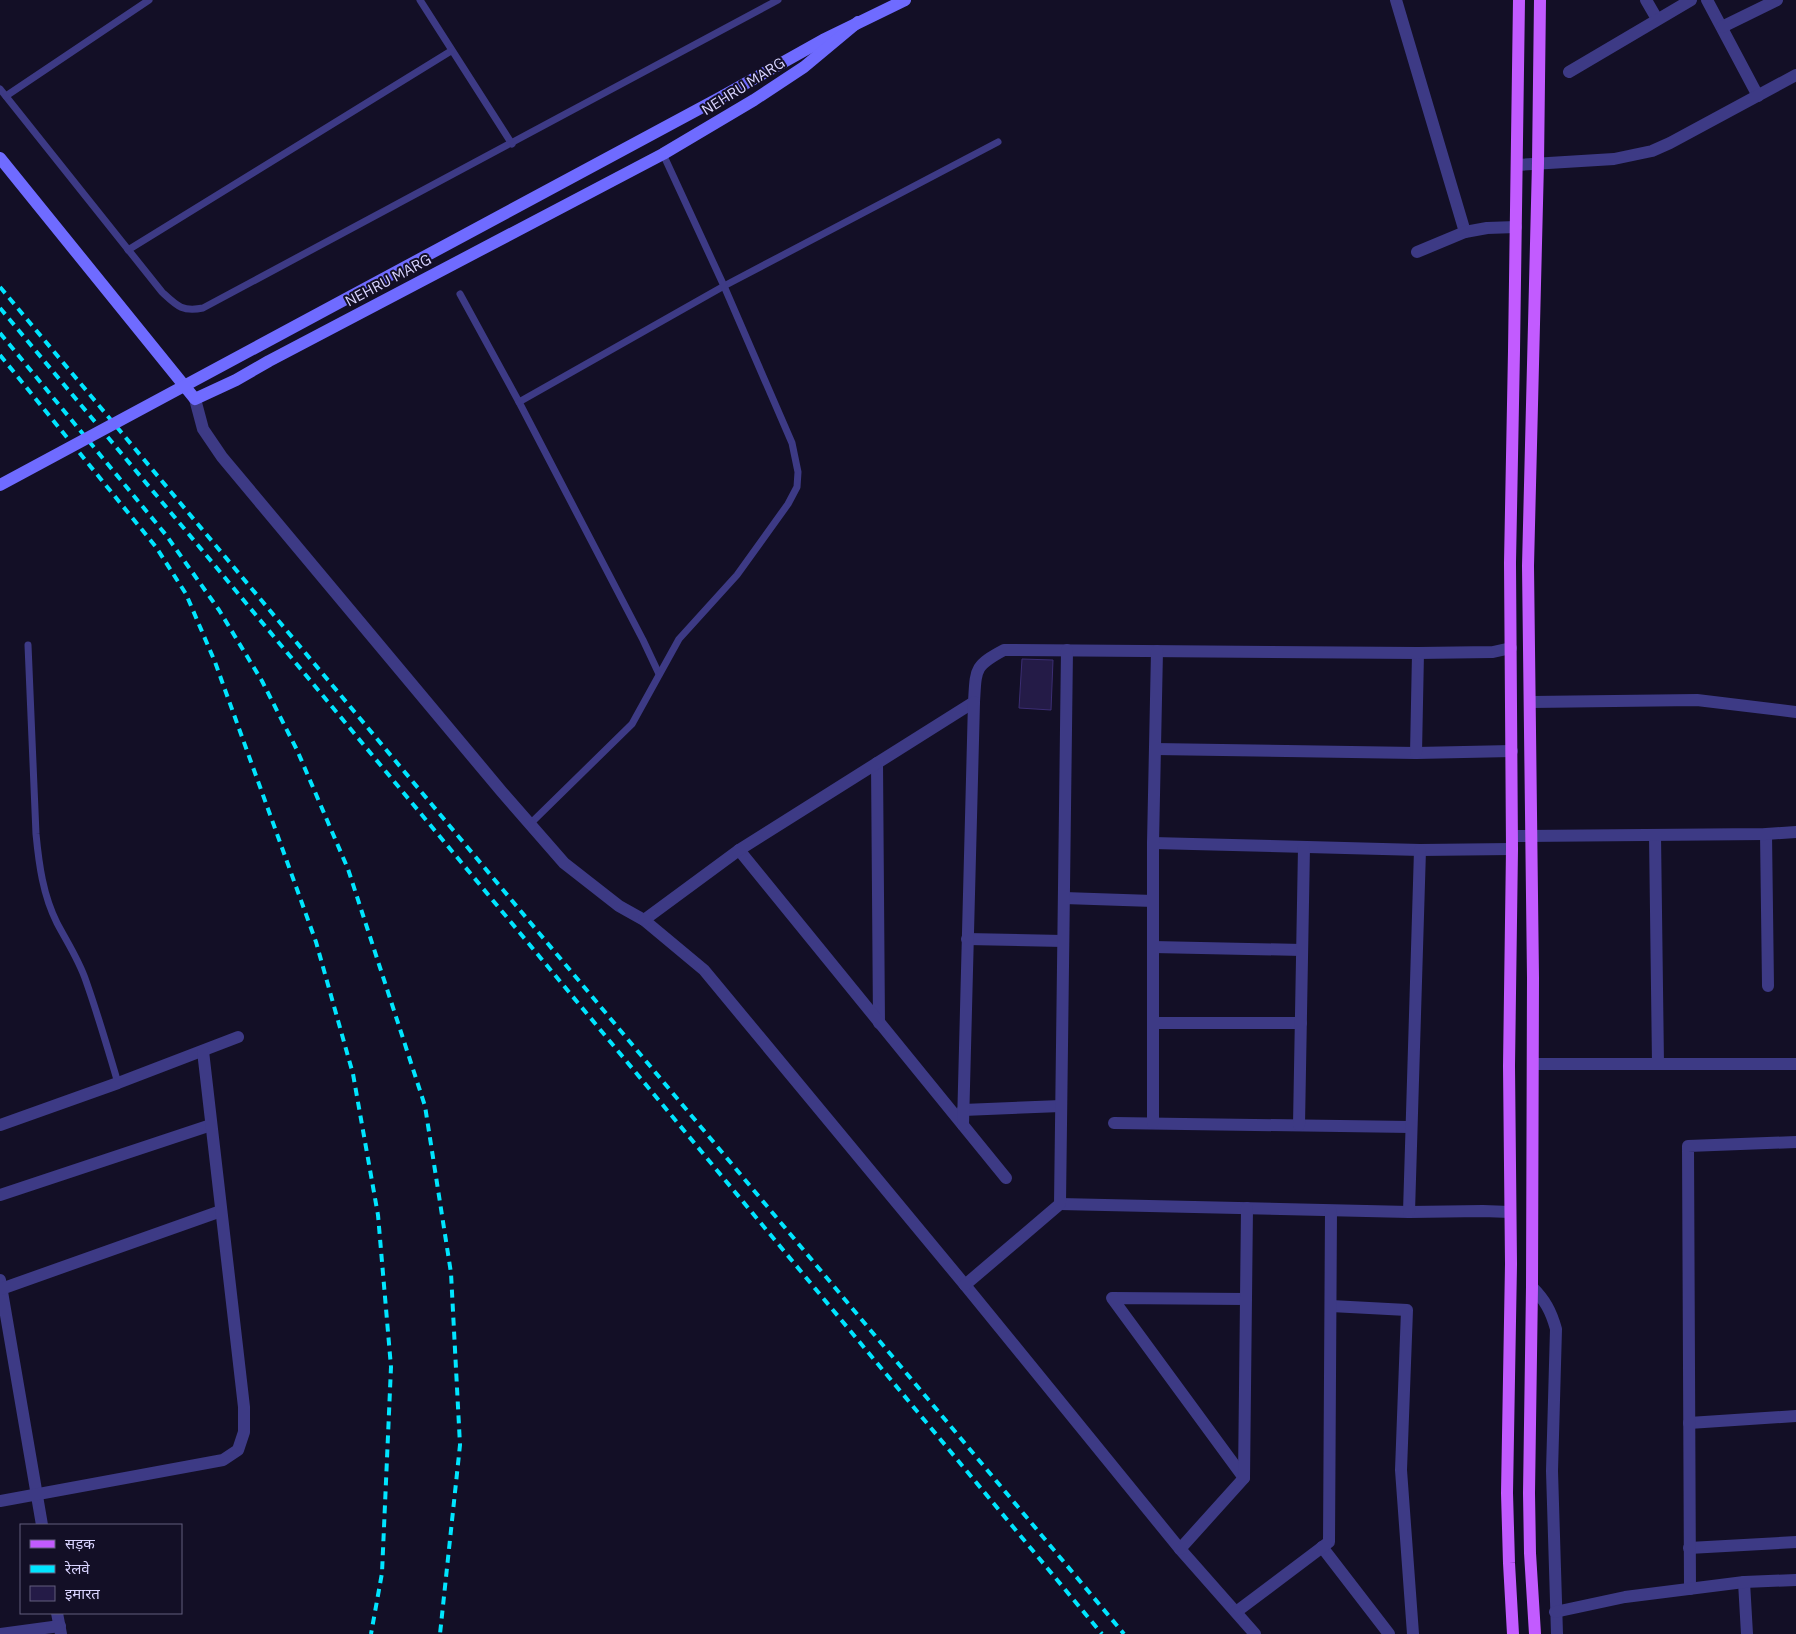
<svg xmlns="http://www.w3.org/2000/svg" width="1796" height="1634" font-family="'IBM Plex Sans','Noto Sans Devanagari',sans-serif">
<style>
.building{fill:#241b47;stroke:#3b2d73}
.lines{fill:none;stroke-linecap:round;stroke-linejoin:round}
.lane{stroke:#3d3a85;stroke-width:7}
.street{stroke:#3d3a85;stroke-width:12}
.secondary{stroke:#6f6bff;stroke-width:12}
.primary{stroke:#c25bff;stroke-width:12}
.rail{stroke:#00e5ff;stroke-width:4;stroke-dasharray:8 6;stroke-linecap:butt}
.secondary-bridge{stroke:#6f6bff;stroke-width:12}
.labels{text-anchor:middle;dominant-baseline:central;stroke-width:4;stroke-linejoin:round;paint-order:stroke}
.street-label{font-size:15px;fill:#d9d4ff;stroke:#130f26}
</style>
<rect width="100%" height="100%" fill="#130f26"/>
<path class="building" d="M1022 659 1053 660 1051 710 1019 708Z"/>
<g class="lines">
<g class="lane">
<path d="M420 0 512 144"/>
<path d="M0 89 162 292C177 306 182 312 203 308L778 0"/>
<path d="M6 96 149 0"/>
<path d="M128 250 451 51"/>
<path d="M460 294 519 402 643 640 659 674"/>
<path d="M519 402 724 286 998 142"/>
<path d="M28 645 36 834C39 865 43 895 57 923 67 942 79 960 86 981 98 1015 108 1049 118 1083"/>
<path d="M530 824 632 724 679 639 737 575 788 504 797 487 798 472 792 443 724 286 663 154"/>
</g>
<g class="street">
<path d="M1396 0 1465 232"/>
<path d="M1646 0 1657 19"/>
<path d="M1707 0 1758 96"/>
<path d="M1722 27 1777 0"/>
<path d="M1569 72 1691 0"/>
<path d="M1517 165 1614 159 1652 151 1670 143 1796 75"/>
<path d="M1417 252 1465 232 1487 228 1516 227"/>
<path d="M195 399 203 429 222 457 502 792 564 863 619 906 644 920 704 970 965 1285 1180 1549 1255 1634"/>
<path d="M1531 702 1697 700 1796 712"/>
<path d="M1155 749 1416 753 1512 751"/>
<path d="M1416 753 1418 653"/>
<path d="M877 763 879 1023"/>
<path d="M1766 834 1768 986"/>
<path d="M1655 835 1658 1064"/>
<path d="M1512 836 1766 834 1796 832"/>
<path d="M1153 843 1420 850 1512 849"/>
<path d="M739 850 1006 1178"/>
<path d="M1064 898 1153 901"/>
<path d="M644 920 739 850 974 702C976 669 974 666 1004 650L1418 653 1493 652 1511 648"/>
<path d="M967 939 1063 941"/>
<path d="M1153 947 1302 950"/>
<path d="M1153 1023H1301"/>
<path d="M1533 1064H1796"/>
<path d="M963 1110 1061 1106"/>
<path d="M1114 1123 1411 1127"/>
<path d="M1153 1123V843L1157 651"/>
<path d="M0 1125 118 1083 238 1037"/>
<path d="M963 1125 974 702"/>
<path d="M1299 1125 1304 847"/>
<path d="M0 1195 211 1125"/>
<path d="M1060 1204 1409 1212 1483 1211 1510 1212"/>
<path d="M1409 1212 1420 850"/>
<path d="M0 1280 42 1525"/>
<path d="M965 1285 1060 1204 1067 650"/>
<path d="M1532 1287C1545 1300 1551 1311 1556 1329L1552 1471 1557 1634"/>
<path d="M1 1289 221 1211"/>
<path d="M1331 1306 1407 1310 1401 1470 1413 1634"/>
<path d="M1689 1423 1796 1416"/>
<path d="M1244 1478 1112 1298 1246 1299"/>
<path d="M0 1501 223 1460 238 1450 244 1432V1407L203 1051"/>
<path d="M1322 1547 1389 1634"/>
<path d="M1689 1548 1796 1542"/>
<path d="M1180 1549 1244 1478 1247 1208"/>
<path d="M1744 1582 1747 1634"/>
<path d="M1690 1589 1688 1146 1796 1142"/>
<path d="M1236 1612 1329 1542 1331 1211"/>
<path d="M1555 1612 1625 1597 1744 1582 1796 1580"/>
<path d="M57 1613 61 1634"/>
<path d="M0 1634 60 1626"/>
</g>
<g class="secondary">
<path d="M723 96 823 40 905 0"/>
<path d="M0 158 195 399 236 380 269 361 663 154 754 100 804 67 858 22"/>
</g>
<g class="primary">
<path d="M1513 1634 1509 1563 1507 1493 1511 1264 1509 1066 1512 849 1510 563 1514 351 1519 0"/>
<path d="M1535 1634 1530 1553 1529 1493 1532 1287 1533 978 1528 566 1538 163 1540 0"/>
</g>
<g class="rail">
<path d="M0 287 1124 1634"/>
<path d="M0 308 182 526 1102 1634"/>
<path d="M0 333 166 535 219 610 262 681 297 750 348 869 425 1106 451 1273 460 1445 440 1634"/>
<path d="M0 355 156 547 186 594 215 662 316 942 353 1074 378 1215 391 1367 382 1573 371 1634"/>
</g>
<path class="secondary-bridge" d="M0 485 723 96"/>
</g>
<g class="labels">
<g class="street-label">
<text transform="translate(743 86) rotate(-32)">NEHRU MARG</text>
<text transform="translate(388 280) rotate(-28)">NEHRU MARG</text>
</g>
</g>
<rect x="20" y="1524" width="162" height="90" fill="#130f26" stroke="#625e7d"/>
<rect x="30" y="1540" width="25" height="8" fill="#c25bff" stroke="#625e7d"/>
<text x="65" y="1549" font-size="15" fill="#d9d4ff">सड़क</text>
<rect x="30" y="1565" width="25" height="8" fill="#00e5ff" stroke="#625e7d"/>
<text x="65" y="1574" font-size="15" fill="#d9d4ff">रेलवे</text>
<rect x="30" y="1586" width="25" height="15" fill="#241b47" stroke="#625e7d"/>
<text x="65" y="1599" font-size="15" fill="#d9d4ff">इमारत</text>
</svg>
